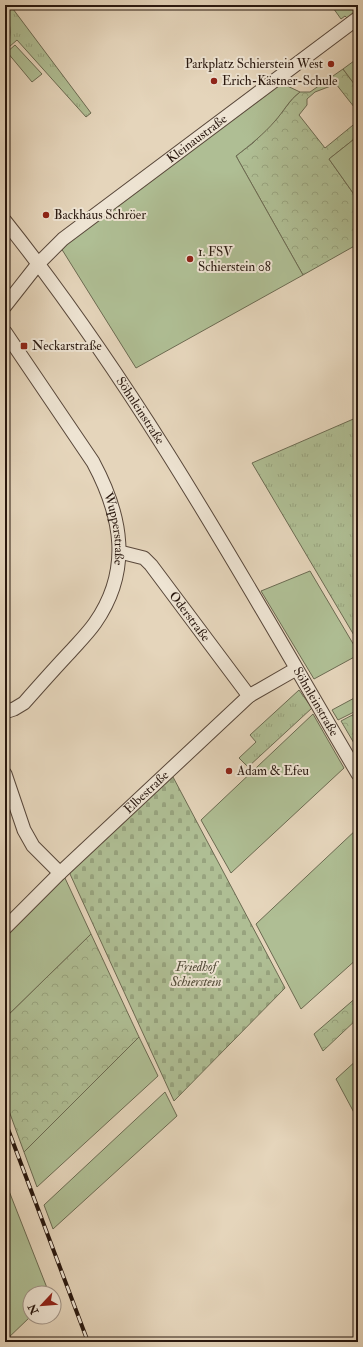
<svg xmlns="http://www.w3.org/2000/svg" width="363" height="1347" font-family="'IM FELL Double Pica',serif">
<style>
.grass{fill:url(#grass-tufts);stroke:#6c6b52}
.forest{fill:url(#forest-crowns);stroke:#6c6b52}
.cemetery{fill:url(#cemetery-stones);stroke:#6c6b52}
.green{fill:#afbe94;stroke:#6c6b52}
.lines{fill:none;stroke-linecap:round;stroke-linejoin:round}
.minor-casing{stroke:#58473a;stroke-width:15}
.minor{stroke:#eee4d3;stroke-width:13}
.rail-casing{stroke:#29180f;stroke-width:4}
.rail{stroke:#eee4d3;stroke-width:2.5;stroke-dasharray:8;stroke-linecap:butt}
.poi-dot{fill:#8f2418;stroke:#eee4d3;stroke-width:1.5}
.labels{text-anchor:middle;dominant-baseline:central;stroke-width:4;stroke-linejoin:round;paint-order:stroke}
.poi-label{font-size:13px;fill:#29180f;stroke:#eee4d3;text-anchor:start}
.street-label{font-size:13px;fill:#29180f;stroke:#eee4d3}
.park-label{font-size:13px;font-style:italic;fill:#514a37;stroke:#eee4d3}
</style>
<defs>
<pattern id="grass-tufts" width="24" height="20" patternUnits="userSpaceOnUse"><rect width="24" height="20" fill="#afbe94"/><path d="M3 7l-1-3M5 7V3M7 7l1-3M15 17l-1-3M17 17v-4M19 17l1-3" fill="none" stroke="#97a37e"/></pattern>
<pattern id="forest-crowns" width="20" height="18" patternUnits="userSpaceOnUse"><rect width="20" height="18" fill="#afbe94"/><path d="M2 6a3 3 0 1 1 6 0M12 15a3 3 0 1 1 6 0" fill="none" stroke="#97a37e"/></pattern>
<pattern id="cemetery-stones" width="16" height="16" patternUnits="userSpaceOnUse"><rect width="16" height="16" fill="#afbe94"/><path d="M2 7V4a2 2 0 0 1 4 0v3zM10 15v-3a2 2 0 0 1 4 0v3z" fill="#97a37e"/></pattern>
</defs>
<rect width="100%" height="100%" fill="#e5d5bb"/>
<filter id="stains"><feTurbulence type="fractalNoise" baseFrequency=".005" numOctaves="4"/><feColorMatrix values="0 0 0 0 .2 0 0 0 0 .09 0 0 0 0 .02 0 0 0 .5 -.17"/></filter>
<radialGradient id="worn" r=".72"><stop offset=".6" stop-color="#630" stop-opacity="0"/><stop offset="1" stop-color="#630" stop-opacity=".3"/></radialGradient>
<g class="grass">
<path d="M8 5H10L91 113 86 117 17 40 9 47 10 32Z"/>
<path d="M358 417V642L252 463Z"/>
<path d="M299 690 312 708 248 767 239 758 256 742 250 735Z"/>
</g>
<g class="forest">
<path d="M343 69 358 89V112L336 84 315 92 307 99V105L299 115 325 148 358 121V136L329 159 358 200V244L303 275 236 156 253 143 275 121 293 98 300 92H310Z"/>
<path d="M358 712V750L341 721Z"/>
<path d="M91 934 139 1037 24 1152 5 1100V1018Z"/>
<path d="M358 996V1018L323 1051 314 1034Z"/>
</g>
<path class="cemetery" d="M169 776 173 777 285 988 174 1101 70 874 71 868Z"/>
<g class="green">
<path d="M331 5H358V13L349 20 345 16 341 19Z"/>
<path d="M15 45 42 74 32 82 7 52Z"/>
<path d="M358 58V89L343 69Z"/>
<path d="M281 83 300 92C289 100 284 111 275 121 264 134 250 145 236 156L303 275 136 368 61 248Z"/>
<path d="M358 136V200L329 159Z"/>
<path d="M310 571 358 652V655L314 679 261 591Z"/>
<path d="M358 696V710L338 720 332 710Z"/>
<path d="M313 714 344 768 231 873 201 820Z"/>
<path d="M358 828V958L301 1009 256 924Z"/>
<path d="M64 876 91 934 5 1018V934Z"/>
<path d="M139 1037 158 1076 37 1187 24 1152Z"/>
<path d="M358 1059V1120L336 1079Z"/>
<path d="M165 1092 177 1116 53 1229 44 1205Z"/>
<path d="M5 1188 9 1191 49 1293H30V1317L5 1341Z"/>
</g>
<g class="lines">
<g class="minor-casing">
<g id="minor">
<path id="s1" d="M5 221C142 393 247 585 358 774"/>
<path id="s2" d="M5 306 38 264 63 239 358 18"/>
<path id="s3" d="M5 332 93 462C122 516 132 570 95 623 88 633 79 642 71 651 55 668 39 686 24 703L14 709 5 712"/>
<path id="s4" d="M120 552 144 558 151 565 249 696"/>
<path d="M5 774 24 830 33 846 60 873"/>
<path id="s5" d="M5 928 60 873 249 696 296 669"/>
</g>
</g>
<use href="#minor" class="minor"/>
<g class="rail-casing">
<path id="rail" d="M5 1121 88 1342"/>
</g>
<use href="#rail" class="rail"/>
</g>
<g class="poi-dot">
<circle cx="331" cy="64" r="4"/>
<circle cx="214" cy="81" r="4"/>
<circle cx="46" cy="215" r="4"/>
<circle cx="190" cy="259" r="4"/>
<rect x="20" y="342" width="8" height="8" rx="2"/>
<circle cx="229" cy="771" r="4"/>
</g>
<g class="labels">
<g class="poi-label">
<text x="323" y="64" text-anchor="end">Parkplatz Schierstein West</text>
<text x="222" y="81">Erich-Kästner-Schule</text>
<text x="54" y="215">Backhaus Schröer</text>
<text x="198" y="252">1. FSV<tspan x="198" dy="15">Schierstein 08</tspan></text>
<text x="32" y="346">Neckarstraße</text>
<text x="237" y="771">Adam &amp; Efeu</text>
</g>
<g class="street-label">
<text stroke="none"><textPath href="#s2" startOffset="256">Kleinaustraße</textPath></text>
<text stroke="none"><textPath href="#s1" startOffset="233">Söhnleinstraße</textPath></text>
<text stroke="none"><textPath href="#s3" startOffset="228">Wupperstraße</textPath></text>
<text stroke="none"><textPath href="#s4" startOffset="99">Oderstraße</textPath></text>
<text stroke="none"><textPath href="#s1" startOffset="573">Söhnleinstraße</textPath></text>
<text stroke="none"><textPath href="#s5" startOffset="196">Elbestraße</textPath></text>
</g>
<g class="park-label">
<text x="196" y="967">Friedhof<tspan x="196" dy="15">Schierstein</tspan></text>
</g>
</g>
<rect width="363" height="1347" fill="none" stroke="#e5d5bb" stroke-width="20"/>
<rect x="6" y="6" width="351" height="1335" fill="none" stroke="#29180f" stroke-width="2"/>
<rect x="10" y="10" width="343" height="1327" fill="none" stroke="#29180f"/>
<g transform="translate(42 1305) rotate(244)"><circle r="19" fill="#eee4d3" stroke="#9f9285"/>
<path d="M0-3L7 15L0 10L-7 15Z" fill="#8f2418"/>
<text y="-6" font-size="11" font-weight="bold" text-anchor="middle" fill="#29180f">N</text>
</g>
<rect width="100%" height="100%" filter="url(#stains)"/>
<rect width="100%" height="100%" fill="url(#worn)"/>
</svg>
